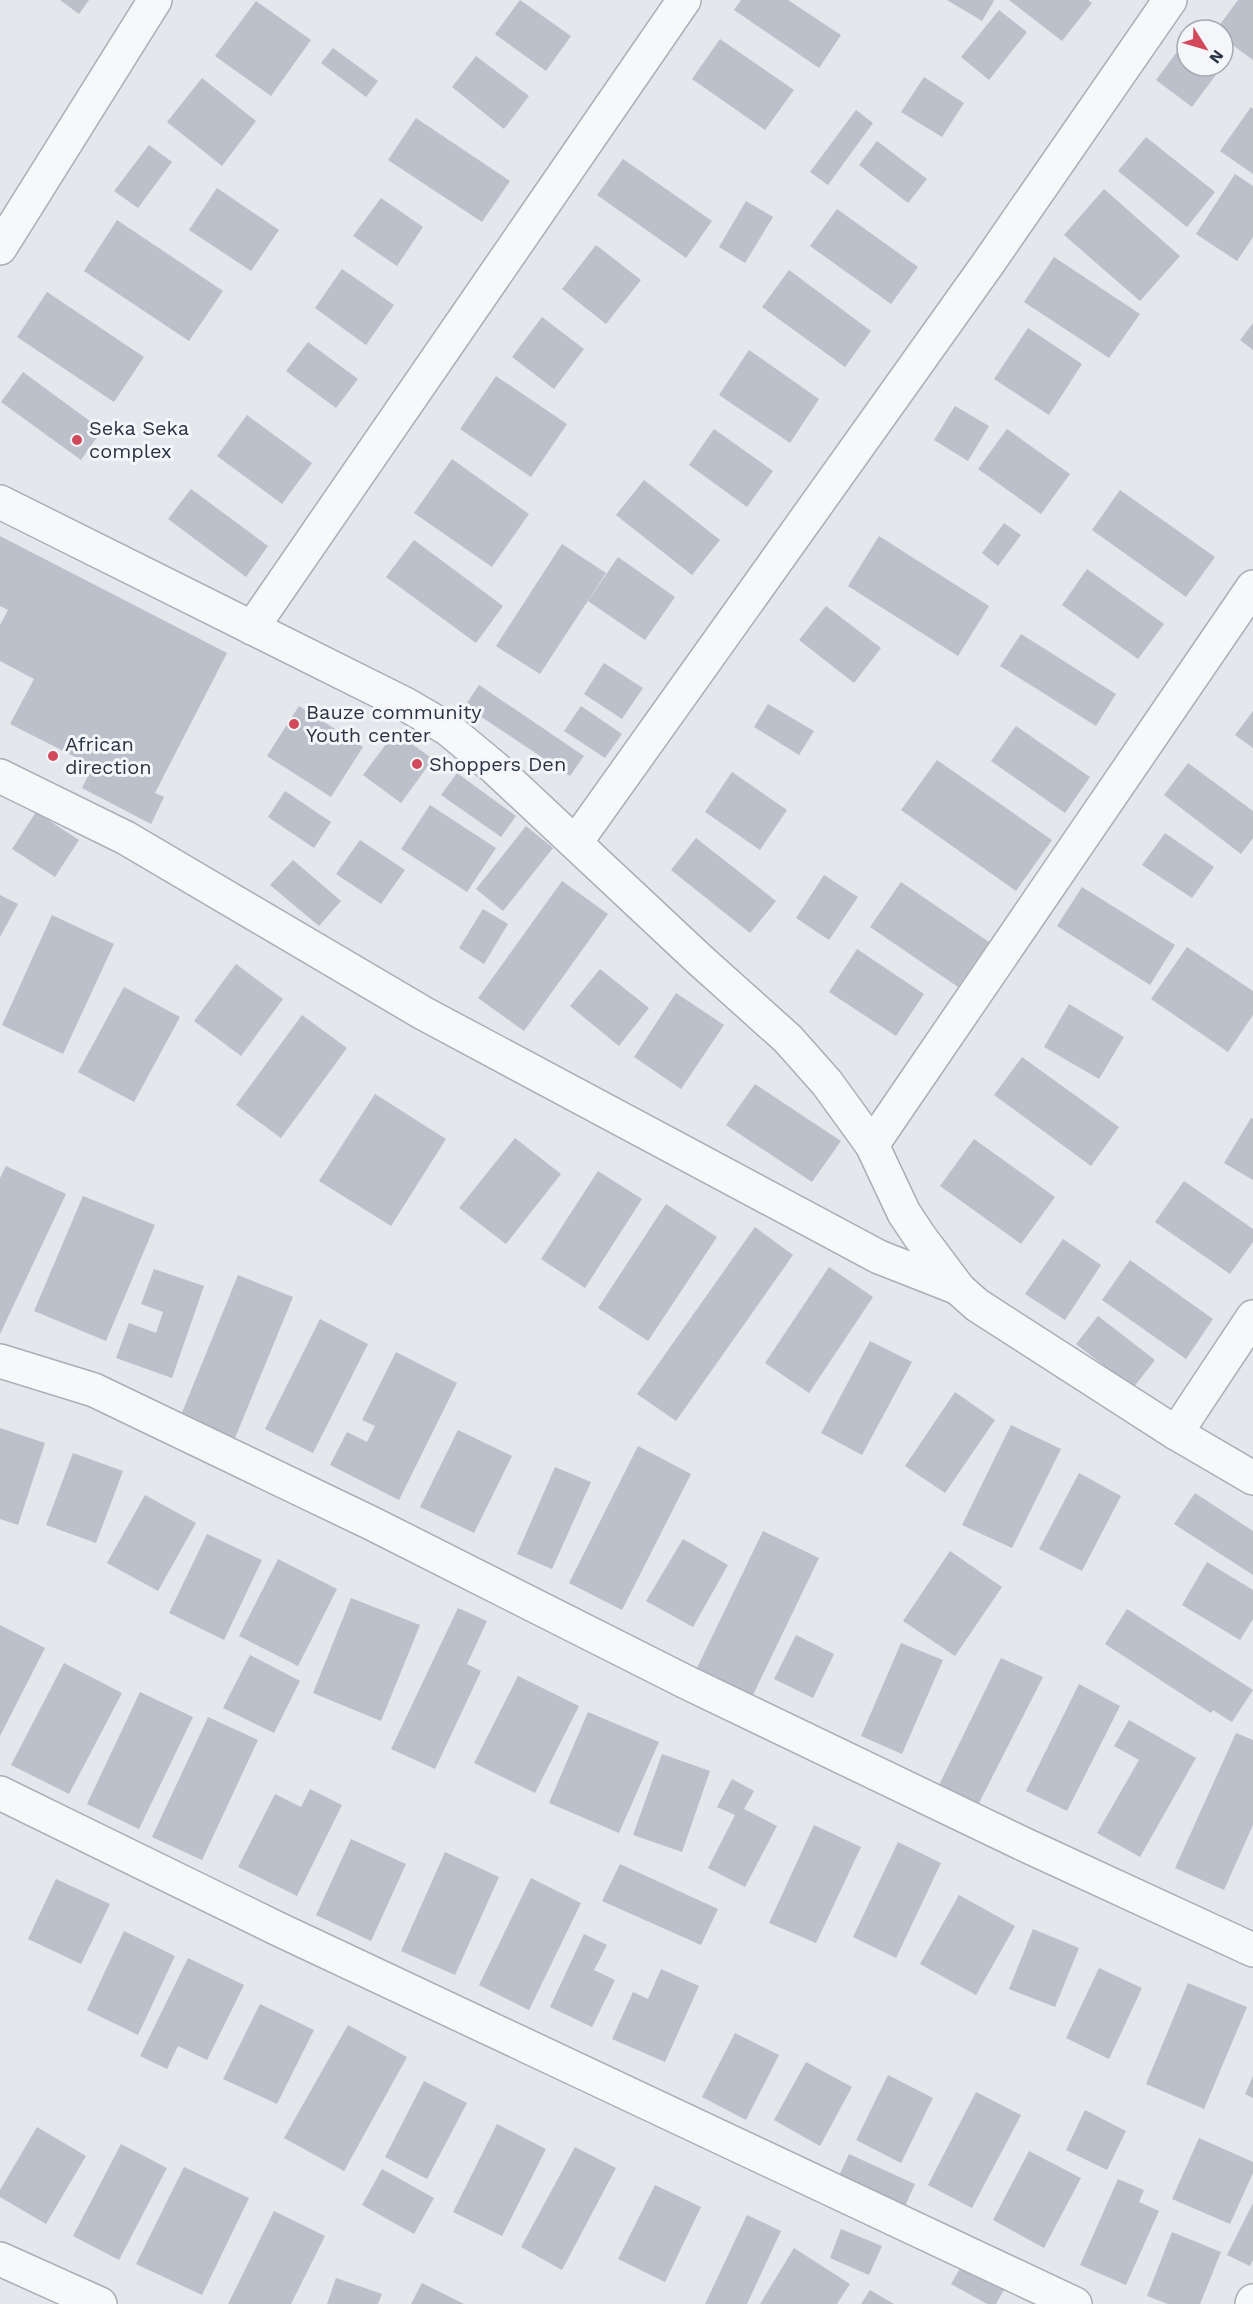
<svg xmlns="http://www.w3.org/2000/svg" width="1253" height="2304" font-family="'Work Sans',sans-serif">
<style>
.building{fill:#bbc0ca}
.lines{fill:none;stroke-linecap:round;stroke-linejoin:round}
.street-casing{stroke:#a9aeb7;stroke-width:36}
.street{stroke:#f7f8fa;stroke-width:33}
.poi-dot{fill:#d1495b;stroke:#f4f6f9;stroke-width:2}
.labels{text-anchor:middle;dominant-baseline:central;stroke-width:6;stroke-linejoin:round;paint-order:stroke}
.poi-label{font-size:20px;fill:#2b3445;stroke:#f4f6f9;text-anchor:start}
</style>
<rect width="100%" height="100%" fill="#e4e7ec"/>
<g class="building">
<path d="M60 0H89L79 14Z"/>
<path d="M520 0 571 36 546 71 495 34Z"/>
<path d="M741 0H788L841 35 819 68 734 10Z"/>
<path d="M947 0H993L994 1 982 21Z"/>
<path d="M1009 0H1088L1092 3 1062 41Z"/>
<path d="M1238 0H1253V60L1223 38V30H1216Z"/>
<path d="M256 1 311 40 271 96 215 56Z"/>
<path d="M999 10 1027 32 989 80 961 57Z"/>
<path d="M720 39 794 90 765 130 692 79Z"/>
<path d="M1182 45 1187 48V66H1210L1218 72 1192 107 1156 80Z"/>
<path d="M333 48 378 81 366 97 321 63Z"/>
<path d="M476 56 529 96 504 129 452 87Z"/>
<path d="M924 77 964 103 942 137 901 112Z"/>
<path d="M202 78 256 121 222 166 167 122Z"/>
<path d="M1251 107 1253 109V174L1220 151Z"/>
<path d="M856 110 873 123 828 185 810 172Z"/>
<path d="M416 118 510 181 482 222 388 160Z"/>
<path d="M1146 137 1215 192 1187 227 1118 171Z"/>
<path d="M877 141 927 179 908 203 859 165Z"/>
<path d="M149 145 172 162 138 208 114 191Z"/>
<path d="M623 159 712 221 686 258 597 195Z"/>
<path d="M1235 174 1253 186V237L1237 261 1196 234Z"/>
<path d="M217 188 279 230 251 271 189 230Z"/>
<path d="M1104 189 1180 256 1140 301 1064 235Z"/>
<path d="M381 198 423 227 397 266 353 236Z"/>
<path d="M746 201 773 217 745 263 719 247Z"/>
<path d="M837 209 918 267 891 304 810 246Z"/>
<path d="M117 220 223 291 189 341 84 271Z"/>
<path d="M596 245 641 280 606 324 562 289Z"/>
<path d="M1054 257 1140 314 1109 358 1024 302Z"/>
<path d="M342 269 394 305 366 345 315 308Z"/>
<path d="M789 270 871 331 845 367 762 307Z"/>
<path d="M47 292 144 357 114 402 17 337Z"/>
<path d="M542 317 584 349 554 389 512 357Z"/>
<path d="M1253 323V350L1240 340Z"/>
<path d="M1028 328 1082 364 1049 415 994 379Z"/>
<path d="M308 342 358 379 336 408 286 371Z"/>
<path d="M749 350 819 399 790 443 719 395Z"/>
<path d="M23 372 102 430 81 460 1 402Z"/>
<path d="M496 376 567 424 531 477 460 429Z"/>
<path d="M955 406 989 426 968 461 934 440Z"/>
<path d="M247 415 312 463 282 504 217 456Z"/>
<path d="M714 429 773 471 747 507 689 465Z"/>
<path d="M1007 429 1070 474 1041 514 978 469Z"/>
<path d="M452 459 529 514 492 567 414 513Z"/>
<path d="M644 480 720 540 692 575 616 515Z"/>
<path d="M191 489 268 546 246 577 168 519Z"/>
<path d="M1120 490 1215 557 1186 597 1092 530Z"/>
<path d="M1004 523 1021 535 998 566 982 553Z"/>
<path d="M0 536 227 653 155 793 164 797 151 824 82 788 93 766 10 724 34 679 0 661V625L8 610 0 606Z"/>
<path d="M879 536 989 606 958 656 848 586Z"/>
<path d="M414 540 503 606 476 643 386 577Z"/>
<path d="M562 544 606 573 540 674 496 646Z"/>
<path d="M618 557 675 597 645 640 588 601Z"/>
<path d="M1087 569 1164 624 1138 659 1062 605Z"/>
<path d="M826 606 881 648 854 683 799 640Z"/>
<path d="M1021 634 1116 694 1096 726 1000 666Z"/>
<path d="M604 663 643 688 622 719 584 694Z"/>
<path d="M479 685 584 756 570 776 465 706Z"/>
<path d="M768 704 814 731 799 755 754 727Z"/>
<path d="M299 706 363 747 331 797 267 756Z"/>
<path d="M581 706 622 734 605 758 564 731Z"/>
<path d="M1253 711V748L1235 735Z"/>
<path d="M1016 726 1090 777 1065 813 991 761Z"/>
<path d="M395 732 433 759 401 803 363 775Z"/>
<path d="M937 760 1052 840 1016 891 901 810Z"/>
<path d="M1188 763 1253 811V838L1241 854 1164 795Z"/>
<path d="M732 772 787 810 760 850 705 812Z"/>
<path d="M457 773 516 816 501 837 441 795Z"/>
<path d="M285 791 331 822 314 848 268 817Z"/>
<path d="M430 805 496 848 467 892 401 849Z"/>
<path d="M36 812 79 840 55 877 12 849Z"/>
<path d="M526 826 553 848 503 911 476 889Z"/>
<path d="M1165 833 1214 867 1192 898 1142 865Z"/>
<path d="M696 838 776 901 750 933 671 870Z"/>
<path d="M360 840 405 870 381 904 336 874Z"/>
<path d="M293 860 341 901 319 926 270 885Z"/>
<path d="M824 875 858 897 829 940 796 918Z"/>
<path d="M562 881 608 914 524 1031 478 998Z"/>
<path d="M901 882 989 942 958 987 870 927Z"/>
<path d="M1082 887 1175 945 1150 985 1057 926Z"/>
<path d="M0 895 18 904 0 937Z"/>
<path d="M483 909 508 924 484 964 459 948Z"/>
<path d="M52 915 114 944 63 1054 2 1025Z"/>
<path d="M1187 947 1253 991V1015L1228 1052 1151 999Z"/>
<path d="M857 949 924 994 896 1036 829 992Z"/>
<path d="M236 964 283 999 241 1056 194 1021Z"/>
<path d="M600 969 649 1008 619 1046 570 1006Z"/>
<path d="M124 987 180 1017 134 1102 78 1072Z"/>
<path d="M676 993 724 1025 681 1089 634 1057Z"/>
<path d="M1069 1004 1124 1037 1099 1079 1044 1047Z"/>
<path d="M302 1015 347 1048 281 1138 236 1105Z"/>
<path d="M1022 1057 1119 1127 1091 1166 994 1095Z"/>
<path d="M755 1084 841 1141 812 1182 726 1125Z"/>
<path d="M375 1094 446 1139 391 1226 319 1181Z"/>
<path d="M1251 1118 1253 1119V1180L1224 1163Z"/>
<path d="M515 1138 561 1174 506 1244 459 1208Z"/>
<path d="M974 1139 1055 1197 1021 1244 940 1186Z"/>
<path d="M6 1166 66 1194 0 1334V1178Z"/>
<path d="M598 1171 642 1199 585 1288 541 1259Z"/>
<path d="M1184 1181 1253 1229V1242L1230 1274 1155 1222Z"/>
<path d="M83 1196 155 1225 106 1341 34 1311Z"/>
<path d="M666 1204 717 1237 648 1341 598 1308Z"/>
<path d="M755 1227 793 1255 676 1421 637 1394Z"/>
<path d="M1063 1239 1101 1265 1065 1320 1025 1294Z"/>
<path d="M1130 1260 1213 1319 1186 1359 1102 1300Z"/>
<path d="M829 1267 873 1297 809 1393 765 1363Z"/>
<path d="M154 1269 204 1286 172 1378 116 1358 129 1323 156 1333 163 1312 141 1304Z"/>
<path d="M238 1275 293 1297 235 1438 181 1415Z"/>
<path d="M1098 1316 1155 1360 1133 1388 1076 1344Z"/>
<path d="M320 1319 368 1344 313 1453 265 1429Z"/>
<path d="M870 1341 912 1362 862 1455 821 1433Z"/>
<path d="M396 1352 457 1383 399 1500 330 1465 347 1432 367 1442 375 1426 362 1420Z"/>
<path d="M955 1392 995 1420 945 1493 905 1466Z"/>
<path d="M1011 1425 1061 1449 1012 1548 962 1525Z"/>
<path d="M0 1428 45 1443 18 1525 0 1519Z"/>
<path d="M458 1430 512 1456 474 1533 420 1507Z"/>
<path d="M638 1446 691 1474 622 1610 569 1583Z"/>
<path d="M73 1453 123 1471 96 1543 46 1525Z"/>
<path d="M555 1467 591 1482 552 1569 517 1554Z"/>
<path d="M1079 1473 1121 1496 1082 1571 1039 1549Z"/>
<path d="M1195 1493 1253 1531V1575L1174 1524Z"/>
<path d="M145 1495 196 1523 158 1591 107 1563Z"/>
<path d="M763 1531 819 1558 752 1697 696 1670Z"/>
<path d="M207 1534 262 1560 224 1640 169 1613Z"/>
<path d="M683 1539 728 1565 693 1627 646 1601Z"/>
<path d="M950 1551 1002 1587 955 1656 903 1621Z"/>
<path d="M278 1559 337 1589 298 1666 239 1636Z"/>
<path d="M1207 1562 1253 1590V1619L1240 1640 1182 1605Z"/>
<path d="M351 1598 420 1625 381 1721 313 1693Z"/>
<path d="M458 1608 487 1621 467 1664 481 1671 435 1769 391 1749Z"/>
<path d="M1127 1609 1253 1690 1232 1722 1213 1710 1211 1713 1105 1644Z"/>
<path d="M0 1625 45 1648 0 1736Z"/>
<path d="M796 1635 834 1654 813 1698 774 1679Z"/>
<path d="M901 1643 943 1660 902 1754 861 1736Z"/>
<path d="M250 1655 300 1681 274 1733 223 1708Z"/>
<path d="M1001 1658 1043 1677 979 1803 939 1785Z"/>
<path d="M64 1663 122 1693 69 1794 11 1765Z"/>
<path d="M518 1676 579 1706 535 1793 474 1763Z"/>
<path d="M1079 1684 1120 1706 1067 1811 1026 1791Z"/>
<path d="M140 1692 193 1717 139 1829 87 1804Z"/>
<path d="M588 1712 659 1742 619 1833 549 1803Z"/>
<path d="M208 1717 258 1740 202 1860 152 1837Z"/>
<path d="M1129 1720 1196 1758 1140 1857 1097 1833 1139 1760 1114 1746Z"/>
<path d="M1236 1733 1253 1740V1825L1224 1890 1175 1868Z"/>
<path d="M662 1754 710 1771 682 1852 633 1835Z"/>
<path d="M732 1779 754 1791 744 1809 777 1826 745 1887 708 1868 735 1815 717 1807Z"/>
<path d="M310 1789 342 1805 297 1896 238 1867 275 1794 301 1807Z"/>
<path d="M814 1825 861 1847 816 1943 769 1923Z"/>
<path d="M351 1839 406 1864 371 1941 316 1915Z"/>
<path d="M898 1842 941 1863 896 1958 853 1937Z"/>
<path d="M445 1852 499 1877 455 1975 401 1951Z"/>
<path d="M620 1864 718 1909 701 1945 602 1901Z"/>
<path d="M531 1878 581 1903 529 2010 479 1985Z"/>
<path d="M56 1879 110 1904 81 1964 28 1939Z"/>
<path d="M959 1895 1015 1926 976 1995 920 1964Z"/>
<path d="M1033 1929 1079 1948 1055 2007 1009 1989Z"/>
<path d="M124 1931 175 1956 138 2035 87 2010Z"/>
<path d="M584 1934 607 1945 594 1970 615 1980 592 2027 550 2007Z"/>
<path d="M188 1958 244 1985 207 2060 178 2046 167 2069 140 2056Z"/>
<path d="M1099 1968 1142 1988 1109 2059 1066 2038Z"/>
<path d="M661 1969 699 1986 665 2062 612 2039 633 1992 648 1999Z"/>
<path d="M1188 1983 1247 2007 1204 2109 1146 2084Z"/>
<path d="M260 2004 314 2030 277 2104 223 2079Z"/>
<path d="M348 2025 407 2057 344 2171 284 2138Z"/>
<path d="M735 2033 779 2055 746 2120 702 2097Z"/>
<path d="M806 2062 852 2087 820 2146 774 2120Z"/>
<path d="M888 2075 933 2098 901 2163 856 2140Z"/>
<path d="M1253 2076V2098L1245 2094Z"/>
<path d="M424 2081 467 2103 427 2179 385 2157Z"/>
<path d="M976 2092 1021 2115 972 2208 928 2185Z"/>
<path d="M1085 2110 1126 2131 1107 2170 1066 2150Z"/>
<path d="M497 2124 546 2149 502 2236 453 2212Z"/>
<path d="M37 2127 86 2156 46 2224 0 2197V2190Z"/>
<path d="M1199 2138 1253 2162V2173L1230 2224 1172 2199Z"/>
<path d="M121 2144 167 2168 119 2260 73 2236Z"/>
<path d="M575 2147 616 2168 562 2270 521 2247Z"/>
<path d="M1029 2151 1081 2178 1044 2248 993 2220Z"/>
<path d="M849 2154 915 2184 905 2206 839 2176Z"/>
<path d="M184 2167 249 2198 202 2295 136 2264Z"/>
<path d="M382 2169 434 2198 414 2234 362 2205Z"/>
<path d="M1118 2179 1144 2190 1139 2202 1159 2211 1126 2285 1080 2265Z"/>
<path d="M655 2185 701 2207 665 2282 618 2259Z"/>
<path d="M1253 2203V2260L1250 2266 1227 2255Z"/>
<path d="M274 2211 325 2236 291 2304H228Z"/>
<path d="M747 2215 781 2231 747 2304H705Z"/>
<path d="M841 2229 882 2246 869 2275 830 2258Z"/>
<path d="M1172 2232 1221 2252 1200 2304H1168L1147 2296Z"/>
<path d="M794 2248 850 2284 837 2304H760Z"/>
<path d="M962 2265 1004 2290 996 2304H987L951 2284Z"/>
<path d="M336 2278 382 2294 378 2304H327Z"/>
<path d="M422 2283 464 2304H411Z"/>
<path d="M870 2290 894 2304H861Z"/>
</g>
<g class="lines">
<g class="street-casing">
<g id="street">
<path d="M0 248 155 0"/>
<path d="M0 502 405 704 448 729 495 768 700 960 788 1039 827 1083 872 1145 904 1213 920 1237 959 1289 977 1305 1176 1433 1253 1478"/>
<path d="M252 628 684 0"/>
<path d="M0 776 126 838 423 1013 879 1257 958 1288"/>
<path d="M576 842 987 265 1170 0"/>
<path d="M872 1145 1253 587"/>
<path d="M0 1361 94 1390 371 1523 688 1683 1019 1842 1253 1950"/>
<path d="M1176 1433 1253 1317"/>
<path d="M0 1793 276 1928 1075 2304"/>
<path d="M0 2259 100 2304"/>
<path d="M1252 2304 1253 2301"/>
</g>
</g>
<use href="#street" class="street"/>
</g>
<g class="poi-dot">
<circle cx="77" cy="440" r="6"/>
<circle cx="294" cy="724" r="6"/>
<circle cx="53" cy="756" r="6"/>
<circle cx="417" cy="764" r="6"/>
</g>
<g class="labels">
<g class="poi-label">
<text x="89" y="428">Seka Seka<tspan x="89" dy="23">complex</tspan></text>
<text x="306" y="712">Bauze community<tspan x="306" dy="23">Youth center</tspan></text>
<text x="65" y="744">African<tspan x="65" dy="23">direction</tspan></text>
<text x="429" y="764">Shoppers Den</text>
</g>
</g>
<g transform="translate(1205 48) rotate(127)"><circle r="28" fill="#f4f6f9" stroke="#a4a8b1" stroke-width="1.5"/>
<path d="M0-4.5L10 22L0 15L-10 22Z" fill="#d1495b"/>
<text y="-9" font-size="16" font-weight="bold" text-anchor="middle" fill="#2b3445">N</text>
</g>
</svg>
